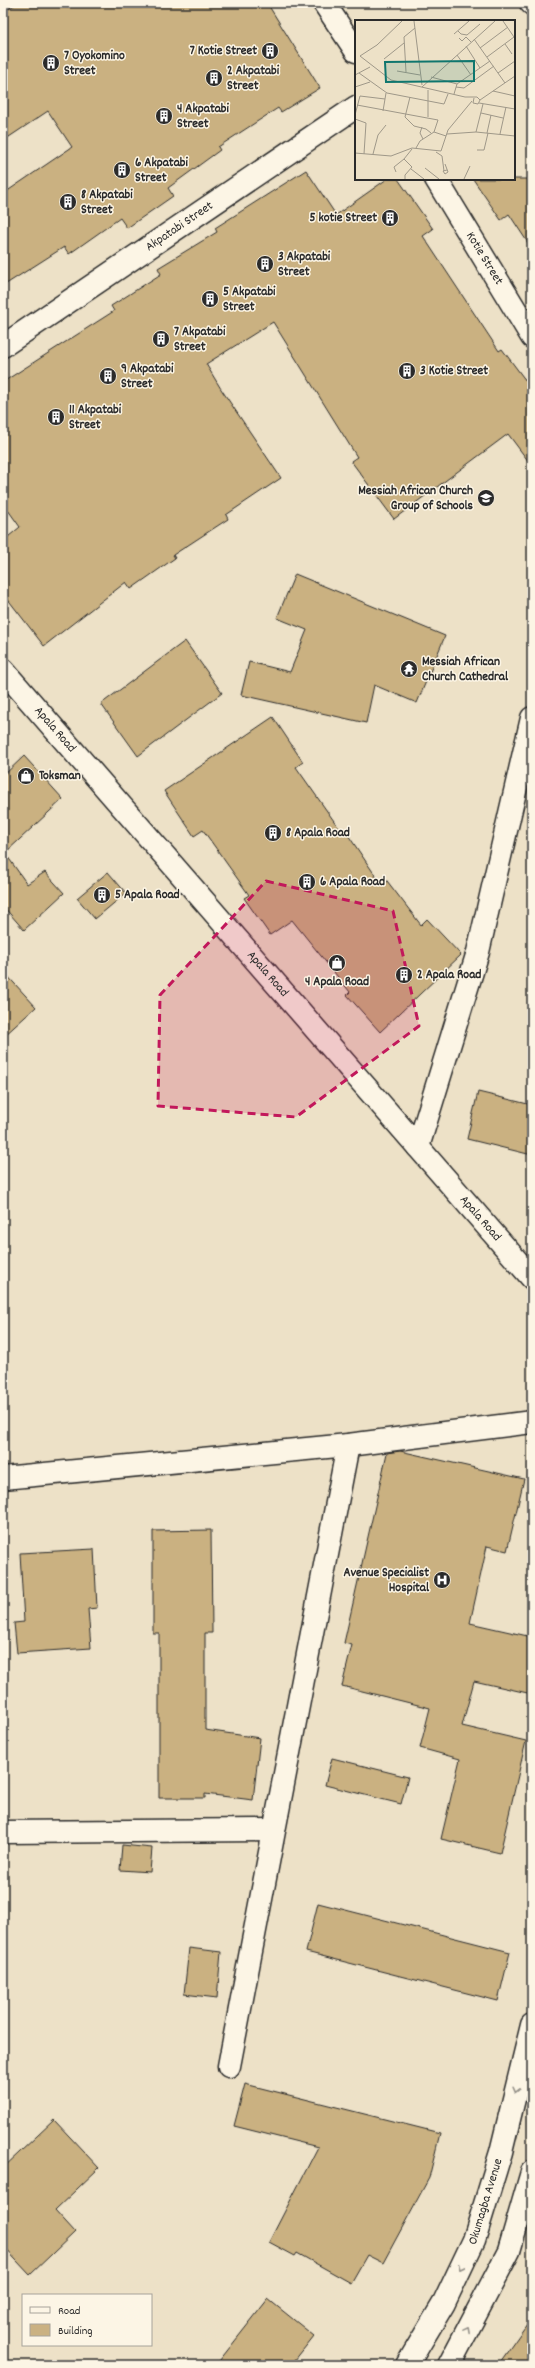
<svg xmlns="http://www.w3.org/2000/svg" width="535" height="2368" font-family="Dekko,sans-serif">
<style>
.building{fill:#cab181;stroke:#2b2b2b}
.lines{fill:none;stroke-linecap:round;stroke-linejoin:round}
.minor-casing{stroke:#2b2b2b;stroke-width:25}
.major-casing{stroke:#2b2b2b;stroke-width:25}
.minor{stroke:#fcf5e5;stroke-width:22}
.major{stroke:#fcf5e5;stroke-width:22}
.oneway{stroke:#949088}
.marked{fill:#c2185b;fill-opacity:0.2;stroke:#c2185b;stroke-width:3;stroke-dasharray:8 5;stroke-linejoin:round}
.labels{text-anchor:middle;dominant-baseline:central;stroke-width:3;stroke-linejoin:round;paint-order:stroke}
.poi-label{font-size:13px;font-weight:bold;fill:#2b2b2b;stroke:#fcf5e5;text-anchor:start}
.street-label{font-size:13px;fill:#2b2b2b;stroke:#fcf5e5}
.inset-road{fill:none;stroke:#9f9889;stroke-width:1}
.view{fill:#0f766e;fill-opacity:0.15;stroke:#0f766e;stroke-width:2}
.inset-edge{fill:none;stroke:#2b2b2b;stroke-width:2}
</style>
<rect width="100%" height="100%" fill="#ede1c7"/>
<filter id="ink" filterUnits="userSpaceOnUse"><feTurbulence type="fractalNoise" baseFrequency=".025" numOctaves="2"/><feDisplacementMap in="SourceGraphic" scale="8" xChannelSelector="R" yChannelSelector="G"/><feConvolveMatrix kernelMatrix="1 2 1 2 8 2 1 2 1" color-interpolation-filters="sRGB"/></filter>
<g filter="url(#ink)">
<g class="building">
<path d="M17 3H267L320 88 281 112 278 108 218 147 220 150 168 188 173 196 127 228 120 218 69 254 64 247 3 286V194L72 147 48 111 3 141V13Z"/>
<path d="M306 170 336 215 387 179H398L433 229 423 236 499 351 502 349 532 389V466L508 434 394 519 351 461 357 457 273 322 206 364 221 389 281 478 226 515 228 519 173 555 175 558 131 589 126 582 44 646 3 593V541L20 527 3 503V382L114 311 111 306 161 274 158 268 217 232 215 228Z"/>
<path d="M473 179H532V249L509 214 501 220Z"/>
<path d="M295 574 445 636 417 703 374 685 366 723 241 695 249 662 290 672 307 630 277 618Z"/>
<path d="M185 641 222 693 138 756 101 704Z"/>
<path d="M273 717 303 762 296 767 341 831 344 829 379 881 384 877 421 925 427 919 461 955 380 1032 347 995 350 992 292 920 270 935 244 898 249 895 203 830 194 836 164 791Z"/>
<path d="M24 756 63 799 5 853 27 884 45 872 64 893 24 930 3 906V776Z"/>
<path d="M108 872 126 893 95 919 77 898Z"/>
<path d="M3 971 36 1007 3 1037Z"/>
<path d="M478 1092 532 1105V1155L467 1139Z"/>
<path d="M400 1451 524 1479 507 1551 487 1546 470 1623 532 1637V1694L474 1681 462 1726 526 1741 500 1853 441 1839 460 1759 420 1748 430 1708 342 1686 352 1645 344 1643 387 1453Z"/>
<path d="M211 1530 212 1633H205V1730L260 1738 253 1800 205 1794V1798H159V1633H153V1531Z"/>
<path d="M94 1549 97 1608 88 1609 91 1648 17 1653 14 1623 24 1622 20 1553Z"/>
<path d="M332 1758 408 1777 401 1804 325 1785Z"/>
<path d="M122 1845 152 1848 150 1872 120 1870Z"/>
<path d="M318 1903 510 1952 498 2001 306 1952Z"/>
<path d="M189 1948 221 1952 217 1998 184 1994Z"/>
<path d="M245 2084 440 2133 429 2178 383 2263 367 2255 351 2283 297 2253 295 2256 269 2242 318 2147 234 2126Z"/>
<path d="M54 2120 99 2168 55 2210 75 2232 30 2275 3 2246V2168Z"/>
<path d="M268 2299 314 2336 291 2365H216Z"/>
<path d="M532 2317V2365H498Z"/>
</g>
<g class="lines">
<g class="minor-casing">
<g id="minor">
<path d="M324 3 356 51"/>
<path d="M531 3 532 4"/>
<path id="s1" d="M436 179 532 337"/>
<path id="s2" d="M3 346 356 107"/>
<path id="s3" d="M3 670 532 1278"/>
<path d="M418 1147 478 952 532 718"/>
<path d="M3 1478 348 1445 532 1422"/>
<path d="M3 1832 273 1830"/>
<path d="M229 2066 348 1445"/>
</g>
</g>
<g class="major-casing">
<g id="major">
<path id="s4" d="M407 2365 444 2303 474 2240 501 2152 532 2025"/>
<path d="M449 2365 509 2251 532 2172"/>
</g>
</g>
<use href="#minor" class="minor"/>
<use href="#major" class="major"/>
</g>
<defs><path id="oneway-chevron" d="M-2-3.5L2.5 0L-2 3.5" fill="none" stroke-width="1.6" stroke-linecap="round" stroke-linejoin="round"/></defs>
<g class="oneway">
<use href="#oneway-chevron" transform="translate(516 2090) rotate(104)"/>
<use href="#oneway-chevron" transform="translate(461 2267) rotate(115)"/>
<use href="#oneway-chevron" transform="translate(467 2330) rotate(-62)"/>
</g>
</g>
<path class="marked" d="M266 881 393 911 419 1026 296 1117 158 1106 160 995Z"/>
<defs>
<g id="building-disc" transform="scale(0.9)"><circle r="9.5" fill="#2b2b2b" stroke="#fcf5e5"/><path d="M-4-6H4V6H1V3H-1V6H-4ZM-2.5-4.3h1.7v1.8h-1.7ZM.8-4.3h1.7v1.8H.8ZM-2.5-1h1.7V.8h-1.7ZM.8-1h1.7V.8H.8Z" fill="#fff"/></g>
<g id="school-disc" transform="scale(0.9)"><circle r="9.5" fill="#2b2b2b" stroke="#fcf5e5"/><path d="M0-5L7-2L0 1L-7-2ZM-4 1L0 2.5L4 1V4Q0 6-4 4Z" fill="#fff"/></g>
<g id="temple-disc" transform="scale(0.9)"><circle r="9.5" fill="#2b2b2b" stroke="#fcf5e5"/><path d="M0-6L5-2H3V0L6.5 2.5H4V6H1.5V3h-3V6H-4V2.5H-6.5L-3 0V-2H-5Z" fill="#fff"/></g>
<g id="shop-disc" transform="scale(0.9)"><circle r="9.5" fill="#2b2b2b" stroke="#fcf5e5"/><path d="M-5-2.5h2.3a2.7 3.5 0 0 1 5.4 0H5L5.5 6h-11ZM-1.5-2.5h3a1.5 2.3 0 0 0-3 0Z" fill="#fff"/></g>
<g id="hospital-disc" transform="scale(0.9)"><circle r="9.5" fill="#2b2b2b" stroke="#fcf5e5"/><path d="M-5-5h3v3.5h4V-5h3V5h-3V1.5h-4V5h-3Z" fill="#fff"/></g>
</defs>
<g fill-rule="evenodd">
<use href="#building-disc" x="270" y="51"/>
<use href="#building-disc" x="51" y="63"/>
<use href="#building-disc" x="214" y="78"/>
<use href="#building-disc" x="164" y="116"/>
<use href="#building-disc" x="122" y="170"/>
<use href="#building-disc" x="68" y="202"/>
<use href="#building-disc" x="390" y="218"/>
<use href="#building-disc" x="265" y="264"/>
<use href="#building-disc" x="210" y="299"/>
<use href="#building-disc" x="161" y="339"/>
<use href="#building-disc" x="407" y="371"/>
<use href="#building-disc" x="108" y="376"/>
<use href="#building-disc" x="56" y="417"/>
<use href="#school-disc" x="486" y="498"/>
<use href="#temple-disc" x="409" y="669"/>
<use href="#shop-disc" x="26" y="776"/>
<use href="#building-disc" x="273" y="833"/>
<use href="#building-disc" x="307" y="882"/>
<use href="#building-disc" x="102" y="895"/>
<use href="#shop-disc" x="337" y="963"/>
<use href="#building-disc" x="404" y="975"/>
<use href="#hospital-disc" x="442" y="1580"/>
</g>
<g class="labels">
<g class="poi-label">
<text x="257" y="51" text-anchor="end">7 Kotie Street</text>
<text x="64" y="56">7 Oyokomino<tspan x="64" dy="15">Street</tspan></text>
<text x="227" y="71">2 Akpatabi<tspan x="227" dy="15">Street</tspan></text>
<text x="177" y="109">4 Akpatabi<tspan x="177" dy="15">Street</tspan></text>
<text x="135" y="163">6 Akpatabi<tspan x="135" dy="15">Street</tspan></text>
<text x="81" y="195">8 Akpatabi<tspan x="81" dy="15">Street</tspan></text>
<text x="377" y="218" text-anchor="end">5 kotie Street</text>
<text x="278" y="257">3 Akpatabi<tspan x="278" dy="15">Street</tspan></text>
<text x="223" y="292">5 Akpatabi<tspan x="223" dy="15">Street</tspan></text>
<text x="174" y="332">7 Akpatabi<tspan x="174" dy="15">Street</tspan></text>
<text x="121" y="369">9 Akpatabi<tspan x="121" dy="15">Street</tspan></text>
<text x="420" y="371">3 Kotie Street</text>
<text x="69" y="410">11 Akpatabi<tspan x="69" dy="15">Street</tspan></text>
<text x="473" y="491" text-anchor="end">Messiah African Church<tspan x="473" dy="15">Group of Schools</tspan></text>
<text x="422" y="662">Messiah African<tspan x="422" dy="15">Church Cathedral</tspan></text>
<text x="39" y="776">Toksman</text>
<text x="286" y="833">8 Apala Road</text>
<text x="320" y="882">6 Apala Road</text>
<text x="115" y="895">5 Apala Road</text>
<text x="417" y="975">2 Apala Road</text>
<text x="337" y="982" text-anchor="middle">4 Apala Road</text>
<text x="429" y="1573" text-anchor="end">Avenue Specialist<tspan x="429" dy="15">Hospital</tspan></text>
</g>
<g class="street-label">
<text stroke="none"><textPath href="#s2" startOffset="213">Akpatabi Street</textPath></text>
<text stroke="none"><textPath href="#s1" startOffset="93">Kotie Street</textPath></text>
<text stroke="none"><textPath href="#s3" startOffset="79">Apala Road</textPath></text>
<text stroke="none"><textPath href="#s3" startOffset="403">Apala Road</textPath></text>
<text stroke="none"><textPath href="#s3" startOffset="727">Apala Road</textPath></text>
<text stroke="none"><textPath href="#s4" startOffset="182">Okumagba Avenue</textPath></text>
</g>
</g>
<g transform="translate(355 20)">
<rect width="160" height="160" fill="#ede1c7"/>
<path class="inset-road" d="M59 1 67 65M148 1 159 17M103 11 106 14 112 15 125 4M99 14 114 1M104 18 107 21 111 17 116 22M119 19 150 63M150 24 157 34M111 26 125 48M125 28 153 7M102 35 116 55M5 36 36 60 110 77H122L125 80 123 84 118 83 119 78M5 36 22 25 47 1M132 37 159 17M29 39 49 23M42 51 65 55M51 52 49 17 60 8M4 53 32 73 89 84 93 74M143 53 160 41M0 55 15 47M76 57 102 64M0 67 15 62M67 67 140 1M101 67 109 68 139 46M73 70V97M138 71 160 76M99 74 102 64 135 41M55 77 50 97 59 106 71 109 76 113M125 80 160 56M124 83 160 89M2 85 83 100 79 112 65 121 61 128M28 91 30 79M126 93 148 98M0 95 5 76 30 79 31 73M0 99 11 103 9 134M67 107 65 113 68 119M79 112 91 116M121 112 128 84M132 113 136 95M92 114 121 112 160 116M145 114 151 87M122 130H129L133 113M81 132 87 136 89 151M0 133 36 136 57 128 86 131 93 110 117 81M18 134 23 115 31 105M90 144 93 152 90 154 88 151 92 150M70 148 84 159M56 149 69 159M41 152 39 147 49 139M50 159V155L57 147 49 139 57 129M109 159 115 146"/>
<path class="view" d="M119 41V61L31 62 30 42Z"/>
<rect width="160" height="160" class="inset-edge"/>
</g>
<rect width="535" height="2368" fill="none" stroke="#fcf5e5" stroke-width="16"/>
<rect x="8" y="8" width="519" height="2352" fill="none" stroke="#2b2b2b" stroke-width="1.5" filter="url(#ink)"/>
<rect x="22" y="2294" width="130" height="52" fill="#fcf5e5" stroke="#a8a49b"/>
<rect x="30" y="2307" width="20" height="6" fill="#fcf5e5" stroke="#a8a49b"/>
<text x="58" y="2314" font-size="12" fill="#2b2b2b">Road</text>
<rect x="30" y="2324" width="20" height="12" fill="#cab181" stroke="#a8a49b"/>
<text x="58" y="2334" font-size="12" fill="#2b2b2b">Building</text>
</svg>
